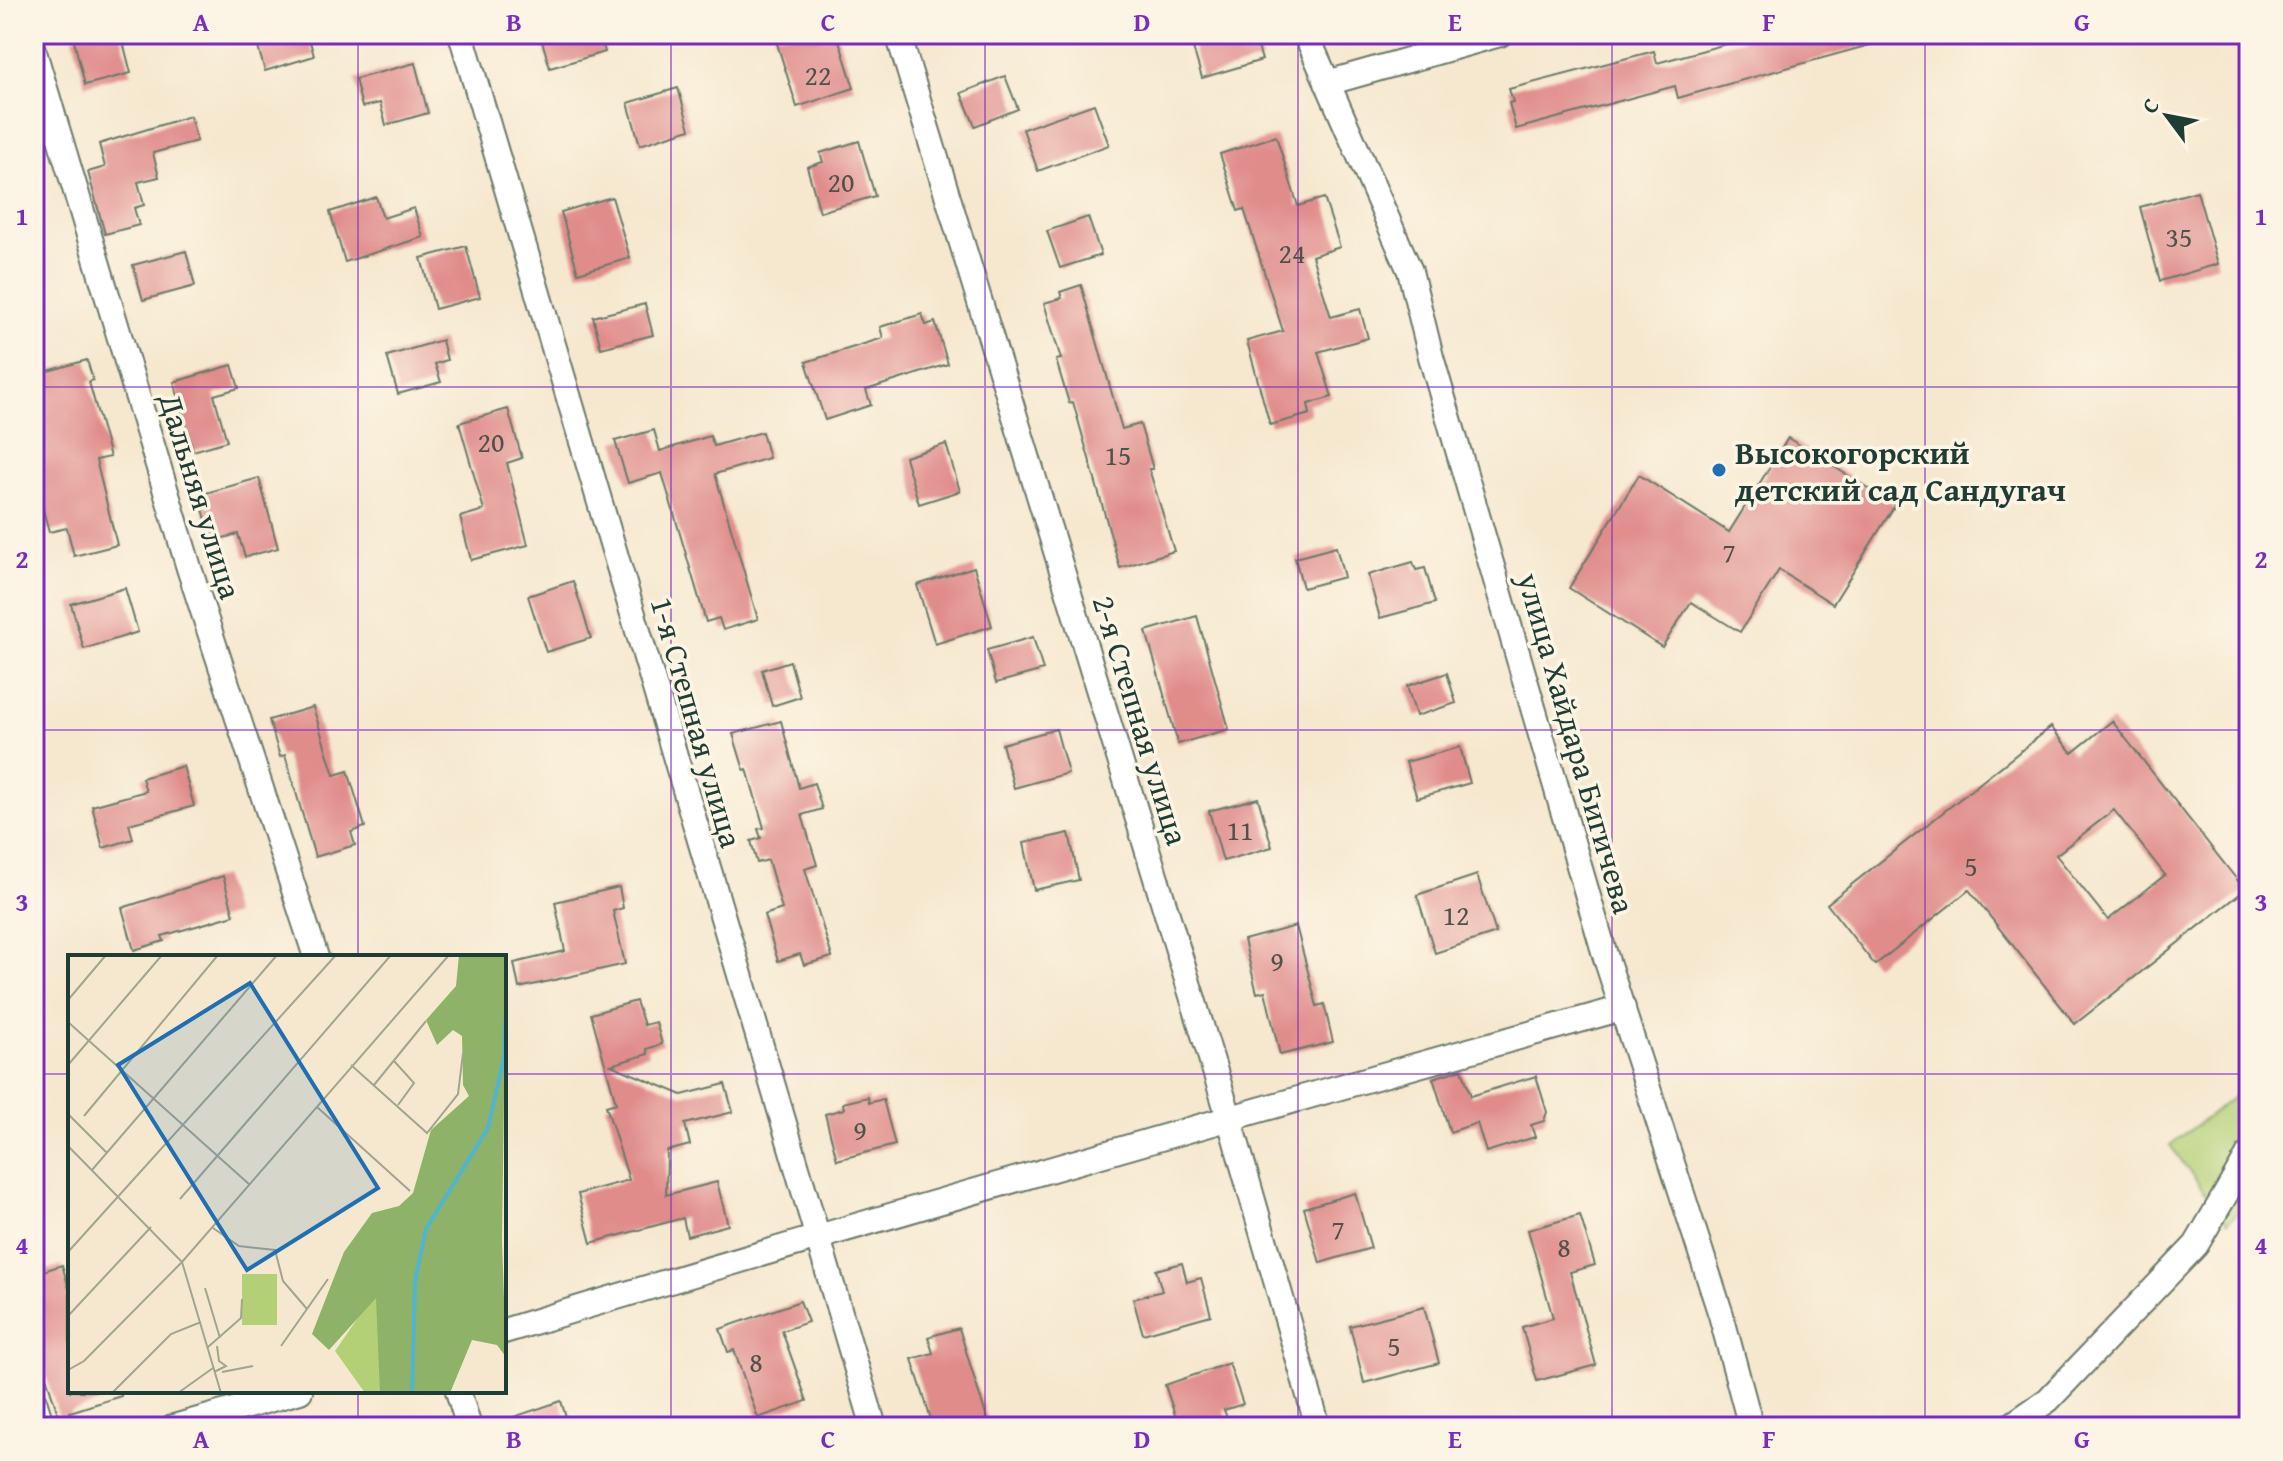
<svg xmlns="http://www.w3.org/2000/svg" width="2283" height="1461" font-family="'Gentium Book Plus',serif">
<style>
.green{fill:#b3d076;stroke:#698655;stroke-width:2}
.building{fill:#e08c8b;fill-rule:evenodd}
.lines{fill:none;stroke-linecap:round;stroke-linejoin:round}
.minor-casing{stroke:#6a796a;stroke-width:28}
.minor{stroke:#fff;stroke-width:24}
.grid{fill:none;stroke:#7b2cbf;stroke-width:2;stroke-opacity:0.55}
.poi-dot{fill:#1f6fb2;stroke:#fcf5e5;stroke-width:3}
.labels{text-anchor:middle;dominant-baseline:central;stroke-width:7;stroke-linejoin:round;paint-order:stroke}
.number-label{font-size:28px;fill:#4f514a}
.poi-label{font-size:32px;font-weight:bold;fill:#1f3d34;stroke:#fcf5e5;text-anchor:start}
.street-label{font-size:32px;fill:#1f3d34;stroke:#fcf5e5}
.inset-river{fill:none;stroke:#50b5cf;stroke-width:4}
.inset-road{fill:none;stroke:#a0a491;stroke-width:2}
.view{fill:#1f6fb2;fill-opacity:0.15;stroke:#1f6fb2;stroke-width:4}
.inset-edge{fill:none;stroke:#1f3d34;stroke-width:4}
.neatline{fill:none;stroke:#7b2cbf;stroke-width:3}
.grid-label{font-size:26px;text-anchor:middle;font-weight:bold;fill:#7b2cbf}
</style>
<rect width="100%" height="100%" fill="#fcf5e5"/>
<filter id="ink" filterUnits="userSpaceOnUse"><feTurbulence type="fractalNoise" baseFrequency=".0125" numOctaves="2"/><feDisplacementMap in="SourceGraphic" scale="16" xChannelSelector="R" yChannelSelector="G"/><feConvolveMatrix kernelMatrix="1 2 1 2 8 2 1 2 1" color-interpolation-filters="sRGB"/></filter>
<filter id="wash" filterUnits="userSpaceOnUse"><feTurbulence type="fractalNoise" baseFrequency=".006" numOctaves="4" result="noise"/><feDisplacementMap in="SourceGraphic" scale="32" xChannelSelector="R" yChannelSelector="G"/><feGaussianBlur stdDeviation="1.8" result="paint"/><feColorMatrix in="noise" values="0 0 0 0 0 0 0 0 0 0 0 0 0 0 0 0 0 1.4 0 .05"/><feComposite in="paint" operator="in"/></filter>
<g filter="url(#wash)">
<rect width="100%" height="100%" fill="#f6e8cf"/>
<path class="green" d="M2249 1086V1205L2227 1222 2170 1145Z"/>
<g id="blocks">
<g class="building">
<path d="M84 34H121L131 73 85 85 73 37Z"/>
<path d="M254 34H308L314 56 265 71Z"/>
<path d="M540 34H600L605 52 550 68Z"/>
<path d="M774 34H837L854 88 797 107Z"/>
<path d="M1189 34H1254L1262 60 1202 78Z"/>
<path d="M1762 34H1888V40L1692 94 1678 98 1675 86 1516 129 1509 103 1513 102 1509 89 1654 51 1657 63Z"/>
<path d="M415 63 428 113 386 125 380 103 362 107 355 79Z"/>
<path d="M1005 76 1018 109 975 126 961 93Z"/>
<path d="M678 88 690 129 640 145 628 103Z"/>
<path d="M1094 104 1109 145 1038 171 1023 129Z"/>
<path d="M190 116 197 141 153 153 159 177 138 182 144 205 134 208 139 225 105 234 88 172 105 167 99 144Z"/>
<path d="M1276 136 1298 206 1324 198 1340 247 1312 256 1331 317 1360 309 1368 338 1318 352 1332 397 1308 404 1310 414 1270 425 1247 341 1283 331 1244 209 1238 211 1220 154Z"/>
<path d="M859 141 875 196 820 212 807 167 823 162 820 153Z"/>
<path d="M2197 191 2218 264 2160 281 2140 207Z"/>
<path d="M376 197 383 218 414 208 423 237 345 262 330 212Z"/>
<path d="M612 197 630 258 578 273 561 212Z"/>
<path d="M1088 217 1101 255 1060 268 1047 231Z"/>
<path d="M466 246 480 297 435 309 421 258Z"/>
<path d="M186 251 195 286 143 300 133 265Z"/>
<path d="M1081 285 1122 429 1140 424 1153 469H1149L1174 551 1120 568 1073 402 1069 403 1056 360 1061 359 1044 303 1062 298 1060 292Z"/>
<path d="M645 304 653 335 601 348 593 317Z"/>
<path d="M922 314 926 325 935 322 948 364 866 390 871 405 825 420 806 362 883 338 880 327Z"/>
<path d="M442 340 447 360 435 364 441 382 398 394 387 356Z"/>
<path d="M87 360 93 380 89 382 110 457 96 460 117 545 74 556 67 528 49 532 39 494 34 495V375Z"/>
<path d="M232 365 239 388 214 395 227 441 193 451 174 382Z"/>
<path d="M508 409 522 458 507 463 528 545 471 560 460 517 484 510 459 423Z"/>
<path d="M654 430 660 451 710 436 714 446 762 432 769 458 715 474 758 619 723 630 719 618 706 622 662 473 628 483 615 441Z"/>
<path d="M1788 438 1895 505 1833 604 1779 570 1740 632 1691 602 1662 647 1569 588 1639 475 1729 532Z"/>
<path d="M946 444 960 491 919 504 905 457Z"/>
<path d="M259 478 278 548 245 557 238 534 212 541 199 495Z"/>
<path d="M1336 547 1344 577 1303 588 1295 558Z"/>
<path d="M1413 562 1416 570 1425 568 1435 603 1380 618 1368 575Z"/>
<path d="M974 567 992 626 935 644 917 585Z"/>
<path d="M573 581 591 638 546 652 528 596Z"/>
<path d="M125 588 138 632 84 649 71 604Z"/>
<path d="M1197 616 1229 729 1178 744 1146 631Z"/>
<path d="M1033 637 1043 670 996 683 987 650Z"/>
<path d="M790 661 800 697 772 706 762 670Z"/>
<path d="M1447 673 1456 703 1416 716 1407 686Z"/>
<path d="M313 707 334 775 348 771 365 827 351 832 355 845 315 857 285 755 280 757 269 720Z"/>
<path d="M781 721 799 788 814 783 822 809 802 815 817 865 805 869 832 957 804 965 800 954 778 961 764 915 782 909 768 860 757 863 751 841 761 838 758 829 764 828 747 769 744 770 733 734Z"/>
<path d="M2112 721 2245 890 2075 1024 1969 890 1875 965 1827 904 2051 727 2072 753ZM2114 810 2165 875 2108 920 2056 855Z"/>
<path d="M1056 729 1068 773 1014 788 1002 744Z"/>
<path d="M1460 747 1470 783 1417 798 1406 762Z"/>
<path d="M183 766 194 806 129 824 133 839 103 848 92 806 146 791 142 778Z"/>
<path d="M1258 798 1272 847 1223 861 1209 811Z"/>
<path d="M1069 833 1079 880 1034 890 1024 843Z"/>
<path d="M1477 875 1496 933 1435 953 1417 895Z"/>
<path d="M223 876 234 915 162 936 164 941 134 950 122 908Z"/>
<path d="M619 887 623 908 613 911 625 964 519 988 514 963 565 951 555 902Z"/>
<path d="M1296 926 1317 1006 1324 1004 1333 1042 1280 1055 1265 991 1257 993 1244 940Z"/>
<path d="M636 1001 644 1025 656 1022 662 1044 647 1049 648 1054 611 1065 682 1095 725 1084 733 1112 685 1124 690 1145 667 1151 666 1195 717 1182 728 1225 687 1236 683 1218 591 1243 578 1194 629 1180 606 1106 616 1103 591 1014Z"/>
<path d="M1462 1069 1471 1096 1536 1076 1547 1112 1544 1121 1531 1125 1535 1137 1486 1152 1477 1123 1450 1132 1433 1078Z"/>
<path d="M868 1097 869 1103 883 1099 895 1145 837 1160 825 1114 844 1109 843 1103Z"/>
<path d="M1355 1193 1371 1248 1320 1263 1304 1208Z"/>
<path d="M1580 1215 1595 1265 1570 1272 1596 1365 1537 1381 1522 1327 1553 1318 1528 1230Z"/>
<path d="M1182 1263 1187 1282 1201 1278 1211 1315 1143 1334 1133 1299 1162 1291 1156 1270Z"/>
<path d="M62 1265 70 1292V1391H121V1396L70 1412V1427H62L34 1338V1274Z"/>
<path d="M800 1301 808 1322 782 1331 807 1401 758 1418 734 1350 728 1352 720 1329Z"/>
<path d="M1424 1307 1439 1363 1364 1383 1350 1326Z"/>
<path d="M959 1328 976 1384 990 1427H933L925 1400 912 1359 933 1353 928 1337Z"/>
<path d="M1229 1363 1243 1404 1224 1410 1228 1421 1210 1427H1179L1165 1385Z"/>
<path d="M561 1401 569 1427H497L496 1423Z"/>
</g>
</g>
</g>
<g filter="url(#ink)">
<use href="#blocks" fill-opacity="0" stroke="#6a796a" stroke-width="2"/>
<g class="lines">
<g class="minor-casing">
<g id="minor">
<path d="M461 34 874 1427"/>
<path d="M898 34 1229 1117 1318 1427"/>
<path d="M1306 34 1410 271 1431 357 1605 955 1721 1315 1751 1427"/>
<path d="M34 52 189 568 316 957"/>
<path d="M1327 83 1500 34"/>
<path d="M504 1331C875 1218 1248 1112 1623 1008"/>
<path d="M458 1391 469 1427"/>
<path d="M34 1401 42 1427"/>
<path d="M174 1427 300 1391"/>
<path d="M2009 1427 2048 1400 2196 1245 2249 1154"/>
</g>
</g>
<use href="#minor" class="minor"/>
</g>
</g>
<path class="grid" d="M358 34V957M671 34V1427M985 34V1427M1298 34V1427M1612 34V1427M1925 34V1427M34 387H2249M34 730H2249M34 1074H70M504 1074H2249M358 1391V1427"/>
<circle class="poi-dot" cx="1719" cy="470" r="8"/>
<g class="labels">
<g class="number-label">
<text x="818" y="74">22</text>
<text x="841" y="181">20</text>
<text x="2179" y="236">35</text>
<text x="1292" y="252">24</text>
<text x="491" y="441">20</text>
<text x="1118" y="454">15</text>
<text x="1729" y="551">7</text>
<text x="1240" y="829">11</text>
<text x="1971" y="865">5</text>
<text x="1456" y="914">12</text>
<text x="1277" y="960">9</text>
<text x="860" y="1129">9</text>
<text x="1338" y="1228">7</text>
<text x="1564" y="1246">8</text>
<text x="1394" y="1345">5</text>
<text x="756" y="1361">8</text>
</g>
<g class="poi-label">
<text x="1735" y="452">Высокогорский<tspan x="1735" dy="37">детский сад Сандугач</tspan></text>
</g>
<g class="street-label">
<text transform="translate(201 496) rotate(73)">Дальняя улица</text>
<text transform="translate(1141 720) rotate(73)">2-я Степная улица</text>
<text transform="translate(697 722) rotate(74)">1-я Степная улица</text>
<text transform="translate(1577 743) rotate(74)">улица Хайдара Бигичева</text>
</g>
</g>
<g transform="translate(68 955)">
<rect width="438" height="438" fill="#f6e8cf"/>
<path d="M174 319H209V370H174ZM314 328 317 438H297L267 396Z" fill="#b3d076"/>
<path d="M391 0H438L434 286 438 402 429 390 404 385 382 438H312L308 343 261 395 244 379 276 297 304 258 331 251 345 238 363 175 401 141 395 130 394 81 385 75 369 90 358 65 388 31Z" fill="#8eb267"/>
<path class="inset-river" d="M344 438 347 326 358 274 420 173 436 103 438 54"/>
<path class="inset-road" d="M0 45 38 0M0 67 182 230M326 106 346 128 330 150M0 110 94 0M283 110 359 178 390 139 395 98M306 130 358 66M249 152 342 236M0 159 39 198M16 161 150 0M0 191 114 307 153 438M24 215 209 0M112 244 323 0M145 273 171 291 207 295 215 326 239 354M0 297 268 0M137 333 152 383M0 361 83 272M213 391 260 324M140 392 173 363 174 344M0 415 16 406 114 307 381 0M146 417 158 411 151 406 149 391M154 417 185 411M44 438 103 379 133 367M110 438 145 413"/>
<path class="view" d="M182 28 310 233 179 315 50 110Z"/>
<rect width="438" height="438" class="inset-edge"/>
</g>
<rect width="2283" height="1461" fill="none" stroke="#fcf5e5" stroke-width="88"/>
<g transform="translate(2167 116) rotate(302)" stroke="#fcf5e5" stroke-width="6" paint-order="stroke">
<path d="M0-6L14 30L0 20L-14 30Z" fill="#1f3d34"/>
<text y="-12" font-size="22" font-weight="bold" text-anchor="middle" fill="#1f3d34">С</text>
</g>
<rect x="44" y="44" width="2195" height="1373" class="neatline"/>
<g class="grid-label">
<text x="201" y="31">A</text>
<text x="514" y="31">B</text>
<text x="828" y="31">C</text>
<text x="1142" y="31">D</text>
<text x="1455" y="31">E</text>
<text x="1769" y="31">F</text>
<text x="2082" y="31">G</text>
<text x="22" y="225">1</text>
<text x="2261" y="225">1</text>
<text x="22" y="568">2</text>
<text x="2261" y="568">2</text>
<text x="22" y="911">3</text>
<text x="2261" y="911">3</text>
<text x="22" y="1254">4</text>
<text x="2261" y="1254">4</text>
<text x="201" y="1448">A</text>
<text x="514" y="1448">B</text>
<text x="828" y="1448">C</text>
<text x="1142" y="1448">D</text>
<text x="1455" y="1448">E</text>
<text x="1769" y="1448">F</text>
<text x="2082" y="1448">G</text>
</g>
</svg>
